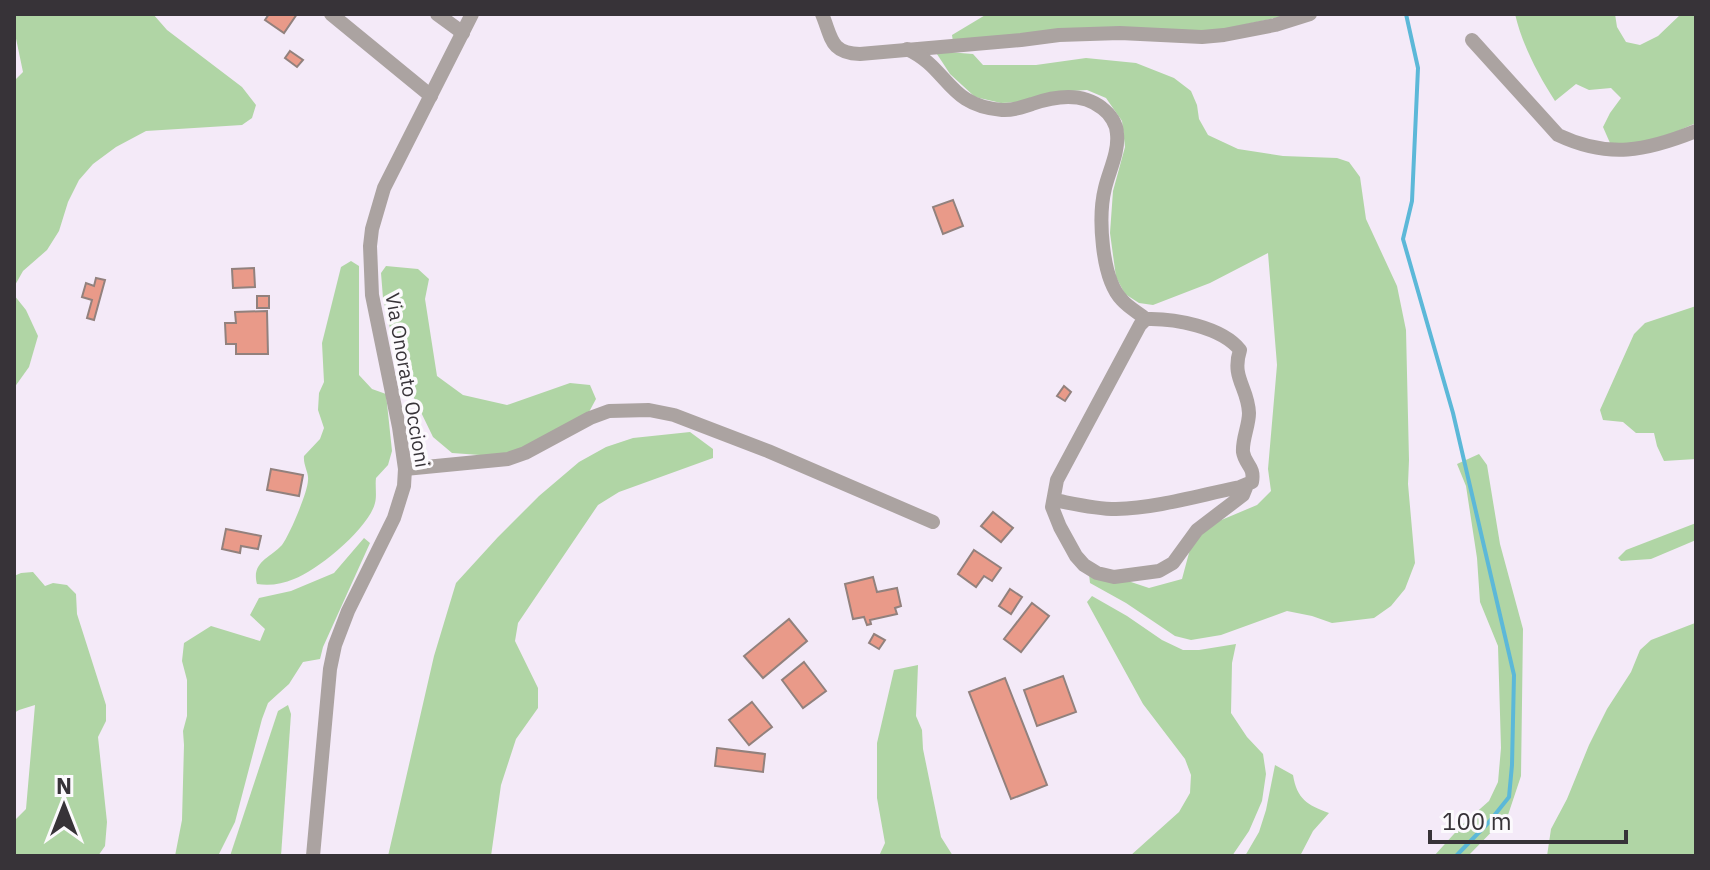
<svg xmlns="http://www.w3.org/2000/svg" width="1710" height="870" font-family="'IBM Plex Sans',sans-serif">
<style>
.green{fill:#b0d5a5}
.lines{fill:none;stroke-linecap:round;stroke-linejoin:round}
.stream{stroke:#5cb8d8;stroke-width:4}
.building{fill:#e99a89;stroke:#92817d;stroke-width:2}
.minor{stroke:#aba3a1;stroke-width:14}
.labels{text-anchor:middle;dominant-baseline:central;stroke-width:7;stroke-linejoin:round;paint-order:stroke}
.street-label{font-size:20px;fill:#373338;stroke:#fcfafd}
</style>
<rect width="100%" height="100%" fill="#f4eaf8"/>
<g class="green">
<path d="M14 14H153L167 30 242 87 256 105 252 118 242 125 146 131 116 147 93 164 79 180 68 202 59 231 47 250 23 271 14 287V81L23 72 14 29Z"/>
<path d="M987 14H1294L1205 33 953 42 952 35Z"/>
<path d="M1515 14H1615L1617 27 1626 42 1640 45 1658 36 1681 14H1696V123L1671 134 1622 147 1610 143 1603 127 1610 113 1621 98 1611 88 1589 90 1576 84 1555 101C1538 75 1522 44 1515 14Z"/>
<path d="M935 51 973 54 983 65H1036L1086 58 1136 63 1174 78 1191 91 1197 105 1199 119 1208 135 1238 149 1283 156 1337 158 1349 162 1360 177 1366 219 1397 286 1406 330 1409 460 1408 484 1415 563 1405 589 1391 606 1374 618 1332 623 1312 616 1287 611 1221 635 1191 640 1175 636 1126 603 1090 583 1089 574 1125 580 1149 588 1182 579 1193 538 1219 521 1257 505 1271 491 1268 469 1277 365 1268 253 1210 283 1153 305 1139 303 1125 294 1116 277 1110 233 1113 191 1125 147 1122 121 1106 98 1087 90 1054 92 1022 102 1001 103 975 97 950 74Z"/>
<path d="M351 261 359 266V375L372 389 386 394 392 451 388 465 376 478C375 486 377 496 375 503 369 528 317 571 294 579 282 584 270 586 257 584 251 562 270 558 282 545 289 536 308 492 308 480 309 473 303 465 304 456L320 439 324 428 318 410 319 393 324 382 322 343 341 267Z"/>
<path d="M386 266 418 269 429 279 425 299 437 376 463 395 507 405 570 383 590 385 596 399 589 412 517 451 494 456 452 453 433 437 399 367 383 298 381 273Z"/>
<path d="M14 295 26 310 38 336 29 367 14 388Z"/>
<path d="M1696 306V459L1664 461 1657 446 1654 433H1636L1623 422 1603 420 1600 410 1634 334 1645 323Z"/>
<path d="M690 432 713 449V458L619 492 598 505 518 623 515 641 538 688V708L516 739 501 785 491 856H388L434 656 456 583 498 537 539 496 579 462 606 447 633 438Z"/>
<path d="M1479 454 1487 465 1500 544 1523 629 1521 776 1508 815 1468 856H1434L1463 824 1489 801 1498 782 1501 748 1498 646 1480 602 1477 558 1466 486 1457 464Z"/>
<path d="M1696 523V540L1651 559 1621 561 1618 558 1626 550Z"/>
<path d="M364 538 370 543 323 647 320 659 303 662 289 684 268 703 262 719 235 822 218 856H175L182 820 184 745 183 731 187 716V680L182 661 184 643 211 626 260 641 265 629 250 615 259 598 291 591 334 573Z"/>
<path d="M33 572 45 586 53 583 67 585 76 594 77 614 106 705V721L98 737 107 822 105 846 98 856H14V821L26 809 35 705 19 710 14 713V576L21 573Z"/>
<path d="M1092 596 1127 616 1162 640 1183 650H1199L1236 644 1232 663 1231 713 1247 737 1263 754 1266 774 1262 801 1249 831 1232 856H1130L1179 812 1190 793 1191 775 1185 759 1143 704 1087 602Z"/>
<path d="M1696 621V856H1547L1551 829 1567 799 1589 745 1607 709 1631 672 1640 650 1651 640 1695 623Z"/>
<path d="M918 665 916 716 922 730 923 749 941 837 953 856H879L885 843 877 798V743L894 670Z"/>
<path d="M288 705 291 714 281 856H230L278 711Z"/>
<path d="M1275 765 1293 775C1297 799 1307 805 1329 813L1313 831 1300 856H1245L1259 832 1266 810Z"/>
</g>
<g class="lines">
<path class="stream" d="M1406 14 1418 68 1412 201 1403 239 1453 413 1514 675 1512 765 1509 797 1489 822 1456 856"/>
</g>
<g class="building">
<path d="M269 14H297L284 33 265 20Z"/>
<path d="M290 51 303 60 297 67 285 58Z"/>
<path d="M953 200 963 226 943 234 933 207Z"/>
<path d="M254 268 255 287 233 288 232 269Z"/>
<path d="M96 278 105 280 94 320 87 318 92 300 82 297 86 283 94 286Z"/>
<rect x="257" y="296" width="12" height="12"/>
<path d="M267 311 268 354H236V344H226L225 323H236L235 312Z"/>
<path d="M1064 386 1071 392 1065 401 1057 396Z"/>
<path d="M271 469 303 475 299 496 267 490Z"/>
<path d="M993 512 1013 528 1001 542 981 526Z"/>
<path d="M226 529 261 536 258 549 241 546 240 553 222 549Z"/>
<path d="M974 550 1001 568 992 581 984 576 976 587 958 574Z"/>
<path d="M873 577 877 592 897 588 901 606 895 608 897 614 870 620 871 624 867 625 864 617 853 619 845 584Z"/>
<path d="M1010 589 1022 597 1011 614 999 606Z"/>
<path d="M1032 603 1049 616 1021 652 1004 639Z"/>
<path d="M789 619 807 641 763 678 744 656Z"/>
<path d="M874 634 885 640 879 649 869 643Z"/>
<path d="M804 662 826 691 803 708 782 680Z"/>
<path d="M1063 676 1076 712 1037 726 1024 690Z"/>
<path d="M1005 678 1047 785 1011 799 969 692Z"/>
<path d="M752 702 772 727 749 745 729 720Z"/>
<path d="M717 748 765 754 763 772 715 766Z"/>
</g>
<g class="lines">
<g class="minor">
<path d="M331 14 431 96"/>
<path d="M437 14 463 33"/>
<path d="M822 14C832 38 830 53 860 54L1021 40 1059 35 1120 33 1202 37 1224 35 1275 25 1310 14"/>
<path d="M1472 40 1558 135C1609 159 1646 151 1696 131"/>
<path d="M907 49C949 68 947 106 1002 110 1013 111 1022 107 1032 104 1055 96 1082 92 1102 108 1110 114 1117 124 1117 134 1119 152 1109 171 1105 188 1098 216 1101 278 1122 300 1129 308 1139 313 1146 319"/>
<path d="M405 469 508 459 525 453 590 418 609 411 649 410 674 415 768 451 933 522"/>
<path d="M1054 500C1075 504 1095 509 1116 509 1158 508 1200 495 1240 487L1252 482C1255 466 1245 465 1243 452 1242 439 1249 426 1249 413 1248 387 1231 378 1240 350 1222 327 1174 318 1146 319L1140 325 1057 480 1052 507 1060 527 1076 556 1084 565 1097 573 1114 577 1159 571 1173 563 1197 530 1243 495 1247 485"/>
<path d="M313 856 330 669 335 645 348 611 394 518 404 486 405 469 399 427 372 295 370 246 372 229 384 188 472 14"/>
</g>
</g>
<g class="labels">
<g class="street-label">
<text transform="translate(408 380) rotate(80)">Via Onorato Occioni</text>
</g>
</g>
<rect width="1710" height="870" fill="none" stroke="#373338" stroke-width="32"/>
<g transform="translate(64 806)" stroke="#fcfafd" stroke-width="6" paint-order="stroke">
<path d="M0-6L14 30L0 20L-14 30Z" fill="#373338"/>
<text y="-12" font-size="22" font-weight="bold" text-anchor="middle" fill="#373338">N</text>
</g>
<path d="M1430 830v12h196v-12" fill="none" stroke="#373338" stroke-width="4"/>
<text x="1442" y="830" font-size="24" fill="#373338" stroke="#fcfafd" stroke-width="6" paint-order="stroke">100 m</text>
</svg>
